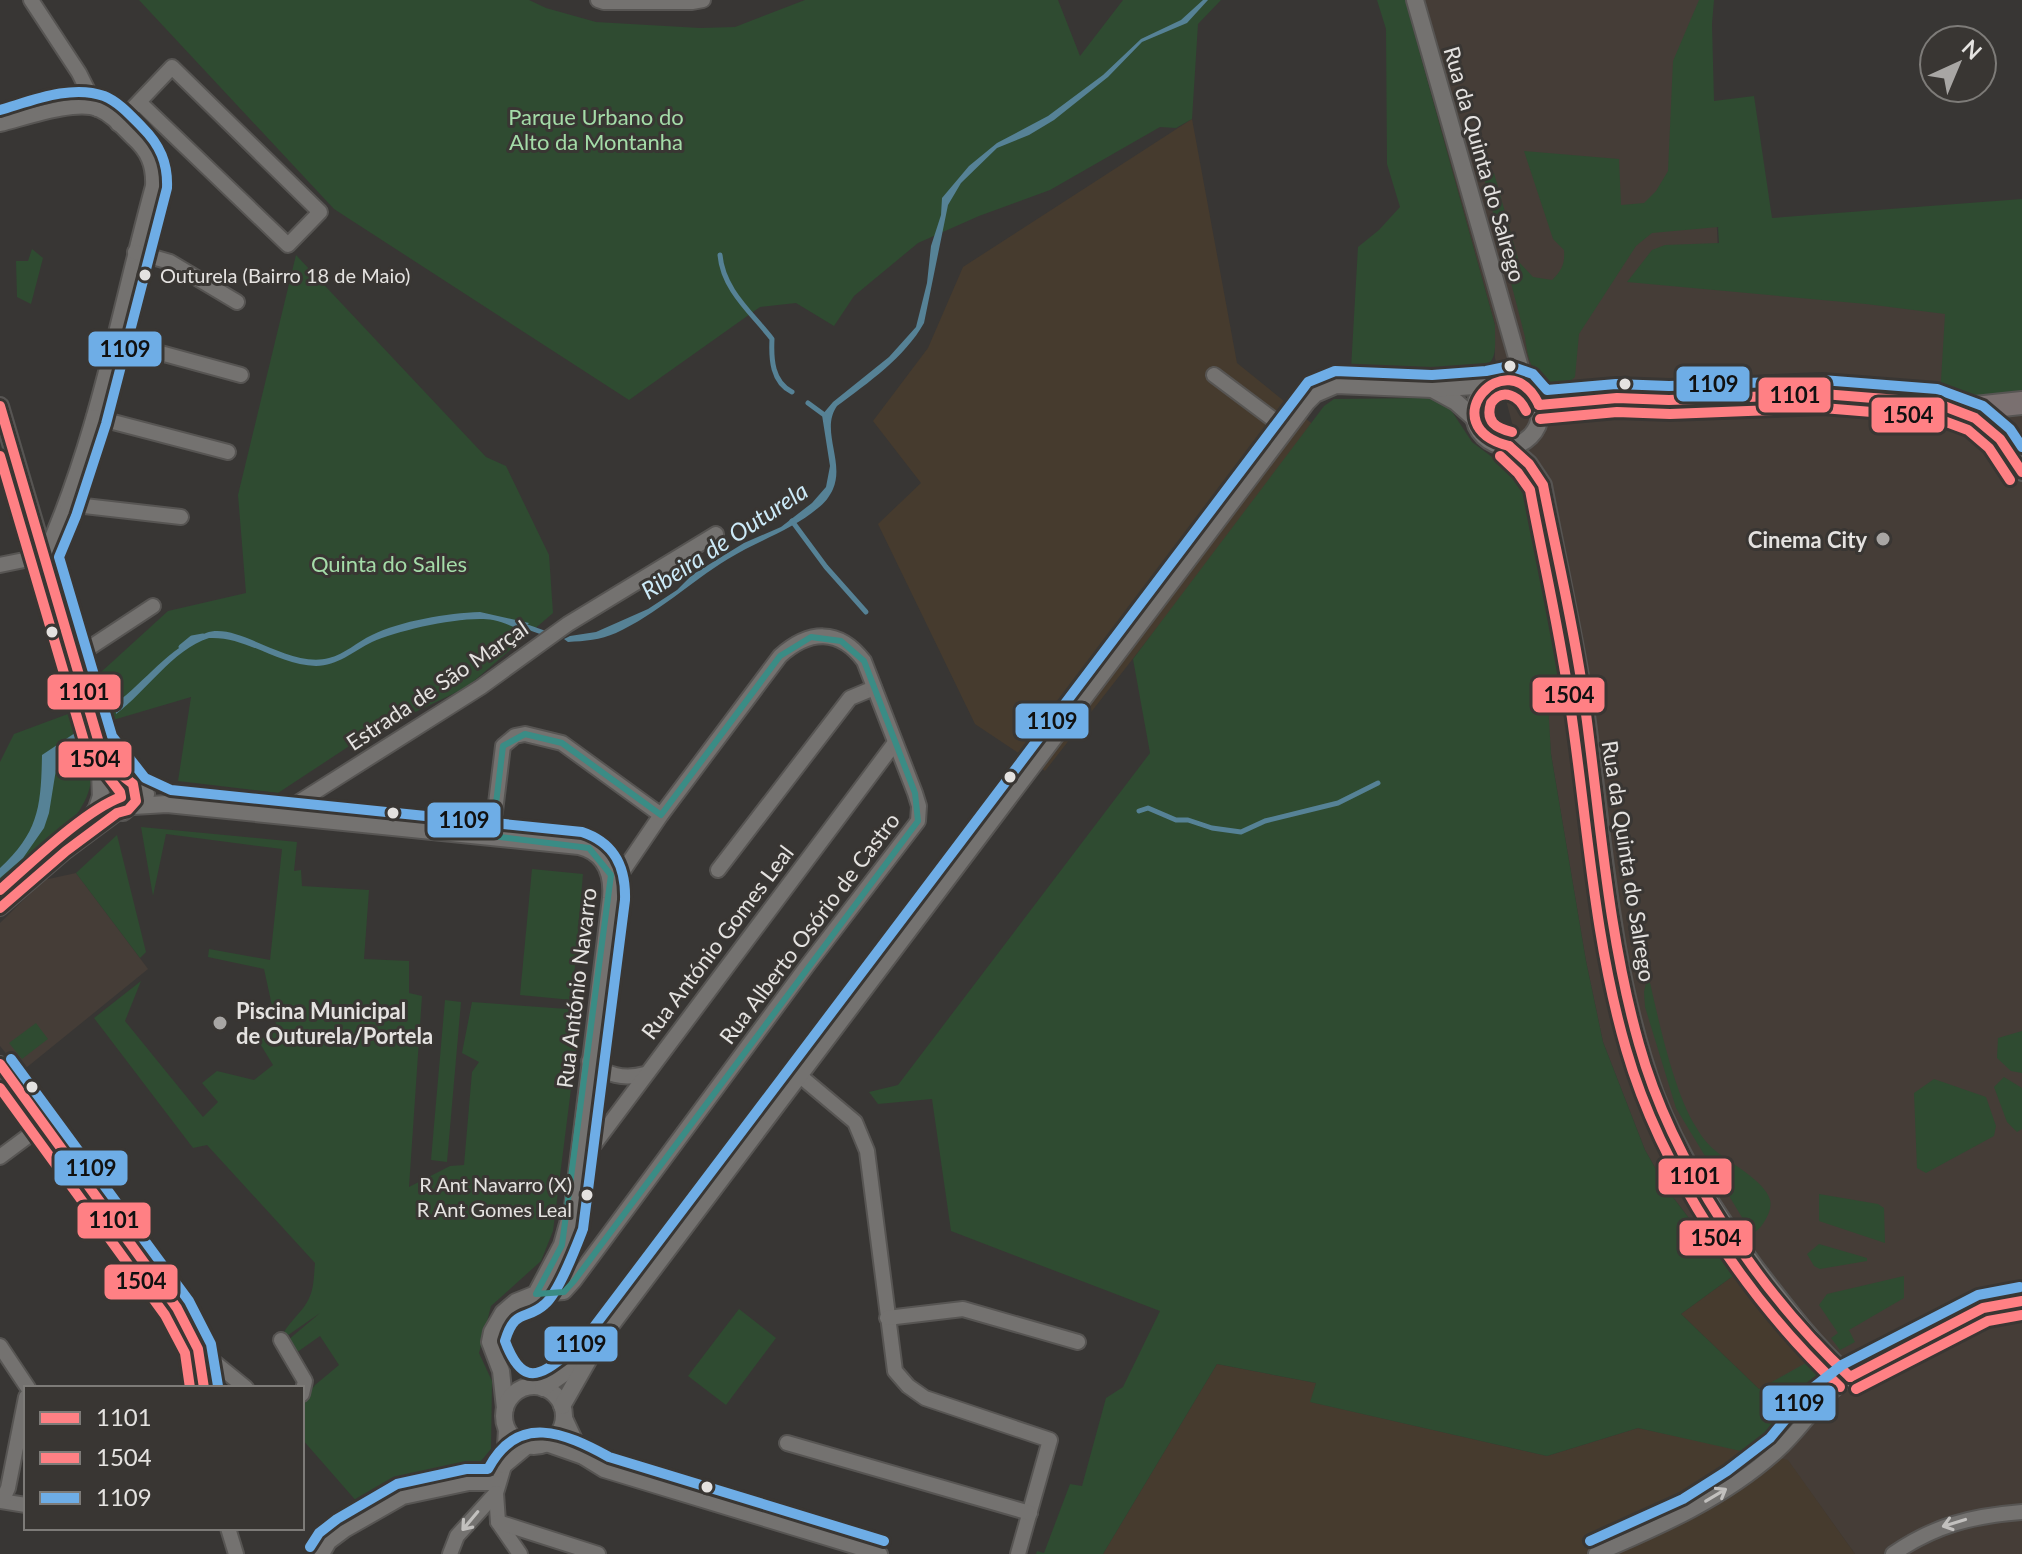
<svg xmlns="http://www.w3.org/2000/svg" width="2022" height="1554" font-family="Lato,sans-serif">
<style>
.built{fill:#453d37}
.industrial{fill:#463b2e}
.green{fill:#2f4b31}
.water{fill:#568296}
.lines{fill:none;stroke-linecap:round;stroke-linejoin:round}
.stream{stroke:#568296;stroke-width:5}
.minor-casing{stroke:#575553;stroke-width:18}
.tertiary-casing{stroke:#575553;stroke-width:20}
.trunk-casing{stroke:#575553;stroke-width:26}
.minor{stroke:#747270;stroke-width:14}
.tertiary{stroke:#747270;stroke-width:16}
.trunk{stroke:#7a7070;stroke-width:22}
.bus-1-casing{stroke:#393633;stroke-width:16}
.bus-2-casing{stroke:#393633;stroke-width:16}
.bus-3-casing{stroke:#393633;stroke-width:16}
.bus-1{stroke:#ff8084;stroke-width:10}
.bus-2{stroke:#ff8084;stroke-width:10}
.bus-3{stroke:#6eade6;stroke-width:10}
.oneway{stroke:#c2c0be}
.marked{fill:none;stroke:#3a8c85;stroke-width:6;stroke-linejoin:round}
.bus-dot{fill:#e4e2e0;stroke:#393633;stroke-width:3}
.poi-dot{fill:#a8a6a4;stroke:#393633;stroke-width:3}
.labels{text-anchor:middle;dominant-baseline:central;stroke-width:6;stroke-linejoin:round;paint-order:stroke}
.bus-label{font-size:20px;fill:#e4e2e0;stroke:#393633;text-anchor:start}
.park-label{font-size:22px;fill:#a4dca8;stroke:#393633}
.street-label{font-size:22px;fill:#e4e2e0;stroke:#393633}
.poi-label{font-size:22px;font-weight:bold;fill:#e4e2e0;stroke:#393633;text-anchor:end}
.water-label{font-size:24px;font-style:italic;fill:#cceaf8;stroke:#393633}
.line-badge{stroke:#393633;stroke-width:3}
.pale-badge-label{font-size:22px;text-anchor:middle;font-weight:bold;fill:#111}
</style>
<rect width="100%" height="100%" fill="#383634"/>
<g class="built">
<path d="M1405 0H1711L1708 25 1718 253 2022 242V1554H1855L1788 1461 1754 1454 1764 1451 1783 1433 1819 1382 1820 1370 1759 1389 1748 1265 1701 1234 1669 1192 1645 1150 1603 1042 1586 961 1551 754 1547 703 1567 674 1538 507 1528 484 1495 358V325Z"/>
<path d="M76 873 148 969 21 1072 0 1046V923L44 880Z"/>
</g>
<g class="industrial">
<path d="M1192 119 1237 363 1315 426 1045 771 975 724 878 524 921 483 873 421 928 348 963 267Z"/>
<path d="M1748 1265 1765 1293 1759 1298 1765 1306 1772 1302 1777 1304 1810 1352 1805 1363 1759 1389 1681 1314Z"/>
<path d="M1217 1364 1316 1383 1311 1402 1547 1456 1638 1428 1788 1460 1855 1554H1103Z"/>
</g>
<g class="green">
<path d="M139 0H529L546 8 596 22 700 28 735 27 805 0H1058L1080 56 1123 0H1221L1198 24 1192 119 1176 128 1160 127 1050 190 979 216 918 243 854 296 834 326 796 303 760 307 629 400 334 209Z"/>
<path d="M1377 0H1405L1495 325C1495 355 1499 362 1470 376L1351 369 1358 247 1379 230 1400 207 1387 164 1386 29Z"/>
<path d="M1699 0H1714L1712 24 1714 101 1754 96 1772 218 2022 199V397H1940L1945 314 1866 304 1627 282 1652 250 1665 245 1719 243 1718 227 1652 233 1636 246 1579 334 1575 377 1557 393C1534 377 1528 364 1525 337L1483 174 1494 173 1519 262 1533 277 1552 280C1562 270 1565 264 1564 250L1553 239 1524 151 1619 159 1621 205 1644 203 1656 191 1668 171 1673 61Z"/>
<path d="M32 249 43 258 31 304 17 297 16 261H28Z"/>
<path d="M296 255 486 457 506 466 549 555 553 613 467 687 360 739 278 793 178 781 191 697 113 720 100 673 168 611 246 593 238 495Z"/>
<path d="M1426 398 1440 401 1449 407 1472 442 1528 484 1538 507 1567 674 1548 703 1551 754 1586 961 1603 1042 1645 1150 1669 1192 1701 1234 1748 1265 1681 1314 1759 1389 1806 1363 1818 1362C1820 1368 1821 1375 1819 1381 1812 1400 1773 1447 1754 1454L1638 1428 1547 1456 1310 1402 1316 1383 1217 1364 1103 1554H1036L1037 1551 1044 1553 1070 1484 1082 1486 1106 1398 1123 1387 1160 1311 951 1231 932 1099 878 1104 869 1092 898 1085 1150 753 1133 659 1324 406 1334 399Z"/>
<path d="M76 711C83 733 91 754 91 777 91 818 28 864 0 890V762L14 734Z"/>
<path d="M141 827 297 842 294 871 301 870 302 886 369 890 364 959 409 961V993L422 996 409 1187 450 1166 464 1165 472 1072 479 1062 462 1053 472 1002 581 1010 553 1231 541 1261 491 1306 479 1353 492 1381 491 1449 470 1474 423 1482 358 1503 302 1439V1403L315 1385 339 1365 320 1336 296 1353 287 1341 320 1313 281 1340C286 1322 303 1314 310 1296 314 1287 314 1273 315 1263L207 1145 193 1148 94 1018 141 981 125 1021 203 1117 218 1102 202 1083 217 1071 254 1080 273 1065 259 1042 276 1024 264 969 208 957 209 949 270 960 282 849 166 834 153 896Z"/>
<path d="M117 835 146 952 140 958 76 873Z"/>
<path d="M532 869 583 874 572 1000 520 995Z"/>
<path d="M1648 974C1658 1017 1673 1091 1696 1127 1700 1134 1705 1141 1711 1147 1726 1161 1765 1180 1770 1200 1773 1210 1763 1227 1755 1232L1749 1229 1676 1108 1645 1007 1644 992Z"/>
<path d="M445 1000 461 1002 447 1162 431 1160Z"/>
<path d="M36 1023 48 1039 22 1059 9 1043Z"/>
<path d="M2022 1031V1073L2011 1071 1997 1058 1998 1038Z"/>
<path d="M2004 1077 2022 1088V1129L2017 1132 2007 1122 1994 1087Z"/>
<path d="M1934 1079 1986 1097 1996 1126 1994 1136 1926 1173 1917 1168 1914 1093Z"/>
<path d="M1819 1194 1878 1204 1884 1208 1885 1243 1819 1221Z"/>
<path d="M1819 1244 1867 1258V1261L1820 1269 1814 1266 1807 1254Z"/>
<path d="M1904 1276V1298L1849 1330 1855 1342 1840 1350 1831 1338 1838 1333 1819 1305 1827 1294Z"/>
<path d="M739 1309 776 1338 726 1405 688 1376Z"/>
</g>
<g class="water">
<path d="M1203 0H1208L1187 23 1142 42 1108 77 1054 120 1029 135 997 148 961 183 948 205 924 323C905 357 868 383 837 406 820 430 845 462 833 489 830 496 824 504 818 508 792 530 757 541 728 559 689 583 657 614 616 633 600 640 585 641 568 642L564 639 570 636 596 632 648 609 677 590 692 575 744 543 781 527 812 503 826 487 830 466 822 415 833 402 889 357 916 327 927 283 931 246 941 215 942 198 969 166 997 143 1048 116 1103 75 1141 39 1181 20Z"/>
<path d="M480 612 529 623 522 630C513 627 503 622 493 620 465 615 399 630 372 642 354 651 337 666 316 666 278 665 246 636 209 638 172 650 147 691 116 714L115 704C146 681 168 648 206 633 238 621 288 669 329 658 345 654 357 642 372 635 400 621 448 613 480 612Z"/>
<path d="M81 729 82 737 58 757 49 813 44 828 23 858 0 878V868C39 832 41 806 42 755Z"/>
</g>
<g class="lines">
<g class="stream">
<path d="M720 255C723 290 752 313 772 339 771 359 772 382 792 392"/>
<path d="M808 403 823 414"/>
<path d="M792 521 826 567 866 612"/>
<path d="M522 625 547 634"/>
<path d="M181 647 192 638 203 636"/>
<path d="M1139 811 1148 808 1176 820H1188L1212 828 1241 832 1265 821 1338 803 1378 783"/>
</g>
<g class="minor-casing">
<g id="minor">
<path d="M31 0 79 73 97 109"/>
<path d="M598 0 604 2H692L703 0"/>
<path d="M0 124C25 118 75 100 98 109 112 115 122 127 132 137 148 151 154 165 153 186 119 310 97 439 44 556L0 565"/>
<path d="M118 124 172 67 320 212 288 245 139 102"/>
<path d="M135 252 170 262 237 302"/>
<path d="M113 340 241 375"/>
<path d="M1214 375 1286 429"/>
<path d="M94 417 228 452"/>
<path d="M67 504 181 517"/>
<path d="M74 658 153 606"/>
<path d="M280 814 481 687 568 624 716 534"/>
<path d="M492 836 503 746 515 736 525 734 562 743 661 815"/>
<path d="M77 839 96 808 101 793"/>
<path d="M718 870 850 698 874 688"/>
<path d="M0 908 66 851 117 813"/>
<path d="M589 1061C607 1075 623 1080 645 1074"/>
<path d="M0 1064 177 1308 198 1349 204 1388"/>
<path d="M799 1075 855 1122 867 1151 895 1371 908 1386 925 1398 1050 1440 1018 1554"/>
<path d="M0 1157 43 1125"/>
<path d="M578 1166 894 744"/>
<path d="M536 1294 564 1292 574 1281 807 966 918 821 919 806 915 793 864 661C839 628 809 630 780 656L661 815 612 887"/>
<path d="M887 1318 963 1309 1078 1342"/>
<path d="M281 1340 305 1381 302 1394"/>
<path d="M0 1346 28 1388"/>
<path d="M198 1349 246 1388"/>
<path d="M564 1416 583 1457"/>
<path d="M506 1428 504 1466 496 1493 498 1522 520 1554"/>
<path d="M787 1443 1030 1513"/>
<path d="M546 1444 583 1457 604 1470 880 1554"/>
<path d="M504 1466 528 1446"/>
<path d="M0 1501 26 1505"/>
<path d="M2 1501 8 1488 26 1397"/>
<path d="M498 1522 598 1554"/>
<path d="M228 1528 236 1554"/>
<path d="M322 1554 329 1542 345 1530 403 1497 469 1483H497"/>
<path d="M450 1554 457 1536 496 1493"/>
<path d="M1596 1554C1660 1527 1725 1498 1777 1451 1805 1426 1817 1399 1850 1377"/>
<path d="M1893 1554C1935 1525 1972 1516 2022 1512"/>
</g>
</g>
<g class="tertiary-casing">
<g id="tertiary">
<path d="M1415 0 1525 385"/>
<circle cx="1507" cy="413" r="33"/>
<path d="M1434 390 1456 402 1474 418"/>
<path d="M1539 405 1617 398 1669 400 1823 394 1936 403 1975 418 2000 439 2022 472"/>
<path d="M0 406 99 743 101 799 112 811 123 812 136 801V789"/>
<path d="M1509 446 1529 464 1543 485C1556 555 1572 624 1583 694 1603 828 1608 966 1655 1094 1679 1156 1716 1213 1755 1267 1784 1305 1814 1345 1850 1377L1983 1308 2022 1301"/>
<path d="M100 745C113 763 126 785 146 794"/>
<path d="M133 806 167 804 579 846C605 852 613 873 611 898L573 1206 562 1245 536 1294 516 1302 503 1313 492 1332 490 1342 501 1371 505 1408"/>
<circle cx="534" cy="1416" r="30"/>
<path d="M543 1388 586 1358"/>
<path d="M562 1406 599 1341 1307 402 1315 394 1336 385 1432 389 1488 385"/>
</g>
</g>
<g class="trunk-casing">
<path id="trunk" d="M1949 407 1975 408 2022 403"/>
</g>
<use href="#minor" class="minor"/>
<use href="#tertiary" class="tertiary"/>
<use href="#trunk" class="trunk"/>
<g class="bus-1-casing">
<g id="bus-1">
<path d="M1539 405 1617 398 1669 400 1823 394 1936 403 1975 418 2000 439 2022 472"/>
<path d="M0 406 99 743 124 777 133 784 136 801 128 810 117 813 66 851 0 908"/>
<path d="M1509 446 1529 464 1543 485C1557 556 1574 627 1584 699 1600 814 1607 931 1639 1044 1672 1163 1760 1293 1850 1377"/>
<path d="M1509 446C1430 426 1507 338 1539 405"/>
<path d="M0 1064 177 1308 198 1349 204 1388"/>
<path d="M1850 1377 1983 1308 2022 1301"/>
</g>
</g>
<g class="bus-2-casing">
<g id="bus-2">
<path d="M1540 419 1617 412 1670 414 1823 408 1933 417 1968 430 1989 448 2010 480"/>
<path d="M1512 432C1496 428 1485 422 1491 403 1503 387 1519 396 1526 411"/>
<path d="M0 456 86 748 120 792 121 797C84 811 32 862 0 890"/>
<path d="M1500 456 1518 473 1530 490C1543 560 1559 628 1569 698 1587 815 1593 935 1626 1049 1661 1171 1748 1301 1840 1387"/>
<path d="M0 1088 165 1315 185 1353 190 1388"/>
<path d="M1856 1389 1988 1321 2022 1315"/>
</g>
</g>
<g class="bus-3-casing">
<g id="bus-3">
<path d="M0 110C31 101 71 84 104 96 119 102 131 116 142 127 160 145 168 163 167 188L106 424 76 516 59 557 112 736 145 778 171 790 582 832C615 843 626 867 625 900L583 1229C576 1247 559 1292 545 1304 527 1321 515 1307 505 1341 526 1397 547 1368 581 1344L1308 382 1335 371 1432 375 1486 371 1510 366 1533 374 1547 390 1616 384 1669 386 1822 380 1937 389 1983 406 2010 429 2022 447"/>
<path d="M11 1059 189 1301 211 1344 218 1386"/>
<path d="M1590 1541 1683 1499 1727 1471 1770 1438 1809 1391 1842 1365 1978 1295 2020 1287"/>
<path d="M310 1547 319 1533 337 1519 397 1484 466 1469H488C518 1412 565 1433 609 1457L884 1541"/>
</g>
</g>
<use href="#bus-1" class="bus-1"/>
<use href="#bus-2" class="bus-2"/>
<use href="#bus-3" class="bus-3"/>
</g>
<defs><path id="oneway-shaft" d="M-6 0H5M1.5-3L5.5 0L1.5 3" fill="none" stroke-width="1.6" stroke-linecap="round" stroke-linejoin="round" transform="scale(2)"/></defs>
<g class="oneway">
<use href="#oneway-shaft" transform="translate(1716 1495) rotate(-31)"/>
<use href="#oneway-shaft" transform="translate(470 1521) rotate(130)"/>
<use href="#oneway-shaft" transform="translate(1954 1523) rotate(163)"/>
</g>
<path class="marked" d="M811 637 841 641 864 661 915 793 918 821 574 1281 564 1292 536 1294 562 1245 611 875 589 848 492 836 503 746 525 734 562 743 661 815 780 656Z"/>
<g class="bus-dot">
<circle cx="145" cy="275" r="7"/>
<circle cx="1510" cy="366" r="7"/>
<circle cx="1625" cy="384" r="7"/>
<circle cx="52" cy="632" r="7"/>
<circle cx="1010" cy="777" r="7"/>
<circle cx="393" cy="813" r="7"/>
<circle cx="32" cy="1087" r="7"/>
<circle cx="587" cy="1195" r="7"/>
<circle cx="707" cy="1487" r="7"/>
</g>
<g class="poi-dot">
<circle cx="1883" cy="539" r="8"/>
<circle cx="220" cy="1023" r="8"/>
</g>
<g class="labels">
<g class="bus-label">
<text x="160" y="275">Outurela (Bairro 18 de Maio)</text>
<text x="572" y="1184" text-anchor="end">R Ant Navarro (X)<tspan x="572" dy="25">R Ant Gomes Leal</tspan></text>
</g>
<g class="park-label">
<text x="596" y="116">Parque Urbano do<tspan x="596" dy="25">Alto da Montanha</tspan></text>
<text x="389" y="563">Quinta do Salles</text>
</g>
<g class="street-label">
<text transform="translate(1485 164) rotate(74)">Rua da Quinta do Salrego</text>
<text transform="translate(437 685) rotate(-34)">Estrada de São Marçal</text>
<text transform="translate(1629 861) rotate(81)">Rua da Quinta do Salrego</text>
<text transform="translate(809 928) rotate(-53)">Rua Alberto Osório de Castro</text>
<text transform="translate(717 942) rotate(-53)">Rua António Gomes Leal</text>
<text transform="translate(576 988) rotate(-83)">Rua António Navarro</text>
</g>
<g class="poi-label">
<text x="1867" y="539">Cinema City</text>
<text x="236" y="1010" text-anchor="start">Piscina Municipal<tspan x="236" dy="25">de Outurela/Portela</tspan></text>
</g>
<g class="water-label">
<text transform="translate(724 540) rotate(-33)">Ribeira de Outurela</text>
</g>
</g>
<g class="line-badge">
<rect x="87" y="330" width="76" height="38" rx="8" fill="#6eade6"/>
<rect x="1675" y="365" width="76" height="38" rx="8" fill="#6eade6"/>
<rect x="1757" y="376" width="75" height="38" rx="8" fill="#ff8084"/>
<rect x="1870" y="396" width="76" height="38" rx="8" fill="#ff8084"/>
<rect x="46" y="673" width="76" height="38" rx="8" fill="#ff8084"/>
<rect x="1531" y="676" width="75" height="38" rx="8" fill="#ff8084"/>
<rect x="1014" y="702" width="76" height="38" rx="8" fill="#6eade6"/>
<rect x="57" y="740" width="76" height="39" rx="8" fill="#ff8084"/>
<rect x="426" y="801" width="76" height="38" rx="8" fill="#6eade6"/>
<rect x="53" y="1149" width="76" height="38" rx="8" fill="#6eade6"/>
<rect x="1657" y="1157" width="76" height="39" rx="8" fill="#ff8084"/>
<rect x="76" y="1201" width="76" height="39" rx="8" fill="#ff8084"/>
<rect x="1678" y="1219" width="76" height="38" rx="8" fill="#ff8084"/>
<rect x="103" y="1263" width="76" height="38" rx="8" fill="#ff8084"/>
<rect x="543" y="1325" width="76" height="38" rx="8" fill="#6eade6"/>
<rect x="1761" y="1384" width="76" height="38" rx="8" fill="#6eade6"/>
</g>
<g class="pale-badge-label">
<text x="125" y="357">1109</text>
<text x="1713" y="392">1109</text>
<text x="1795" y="403">1101</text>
<text x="1908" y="423">1504</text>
<text x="84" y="700">1101</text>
<text x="1569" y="703">1504</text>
<text x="1052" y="729">1109</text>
<text x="95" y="767">1504</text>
<text x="464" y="828">1109</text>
<text x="91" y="1176">1109</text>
<text x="1695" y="1184">1101</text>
<text x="114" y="1228">1101</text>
<text x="1716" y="1246">1504</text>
<text x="141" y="1289">1504</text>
<text x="581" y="1352">1109</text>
<text x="1799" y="1411">1109</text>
</g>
<rect x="24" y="1386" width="280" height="144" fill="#393633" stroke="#7d7b78" stroke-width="2"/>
<rect x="40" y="1412" width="40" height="12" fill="#ff8084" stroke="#7d7b78" stroke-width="2"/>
<text x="96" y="1426" font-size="24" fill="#e4e2e0">1101</text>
<rect x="40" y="1452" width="40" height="12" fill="#ff8084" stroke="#7d7b78" stroke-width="2"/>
<text x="96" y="1466" font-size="24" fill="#e4e2e0">1504</text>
<rect x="40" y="1492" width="40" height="12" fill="#6eade6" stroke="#7d7b78" stroke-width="2"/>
<text x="96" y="1506" font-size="24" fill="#e4e2e0">1109</text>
<g transform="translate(1958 64) rotate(44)"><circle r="38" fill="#393633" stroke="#7d7b78" stroke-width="2"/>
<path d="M0-6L14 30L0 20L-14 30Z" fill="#a8a6a4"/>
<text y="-12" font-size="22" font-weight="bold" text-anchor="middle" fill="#e4e2e0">N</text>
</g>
</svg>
